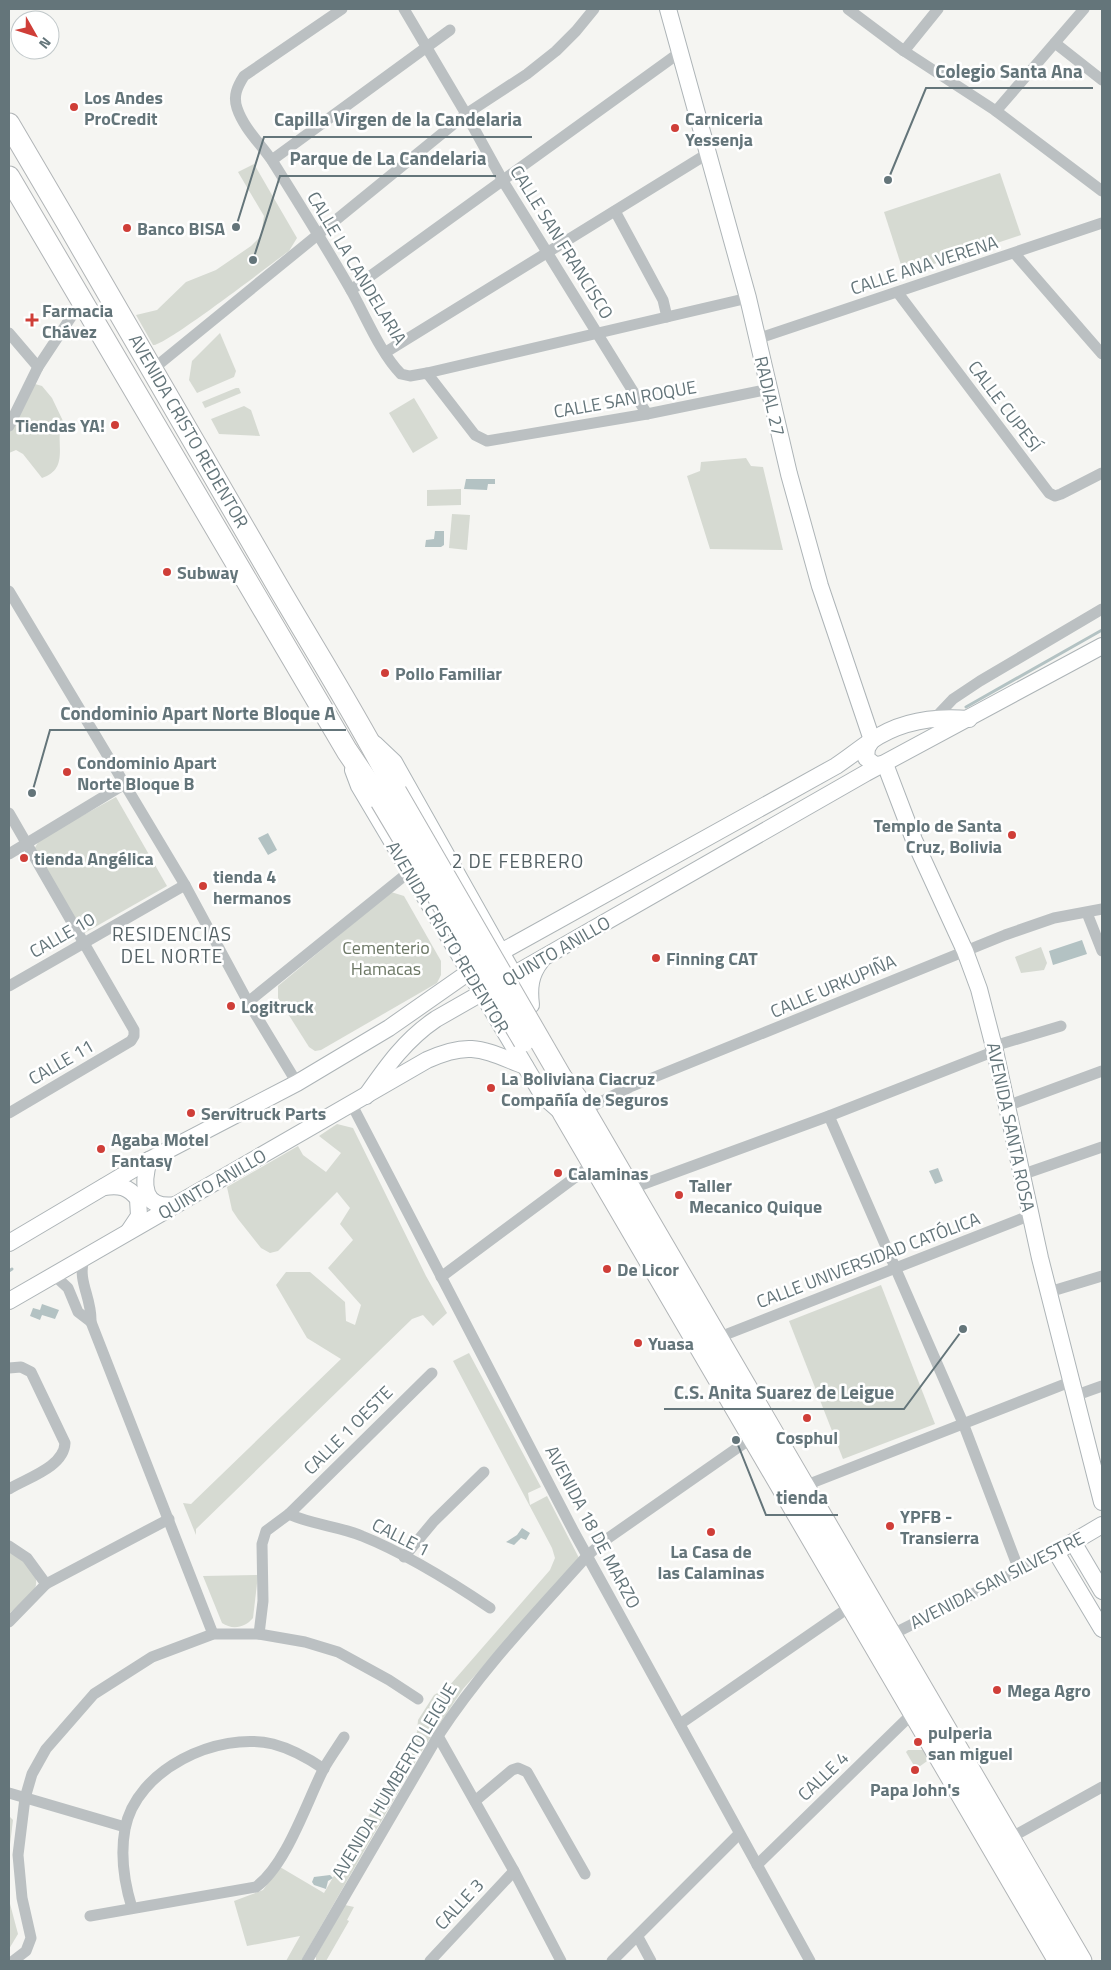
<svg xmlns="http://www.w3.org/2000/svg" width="1111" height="1970" font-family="'Titillium Web',sans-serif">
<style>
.green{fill:#d6dad2}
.water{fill:#b3c2c3}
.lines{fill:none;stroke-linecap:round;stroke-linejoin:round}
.stream{stroke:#b3c2c3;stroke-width:3}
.secondary-casing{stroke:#adb4b7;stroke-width:18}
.highway-casing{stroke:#b1b5b7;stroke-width:23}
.street{stroke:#bbc0c2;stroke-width:11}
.secondary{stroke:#fff;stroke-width:16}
.highway{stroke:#fff;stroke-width:21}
.highway-bridge-casing{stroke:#b1b5b7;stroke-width:23;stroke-linecap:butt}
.highway-bridge{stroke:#fff;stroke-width:21}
.poi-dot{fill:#cf3e38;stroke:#fff;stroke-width:2}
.labels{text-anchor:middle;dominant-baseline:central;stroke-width:5;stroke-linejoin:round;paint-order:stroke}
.poi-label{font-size:18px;font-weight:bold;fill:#64757a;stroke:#fff;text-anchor:start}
.street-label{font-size:18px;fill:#64757a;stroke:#fff}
.park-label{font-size:18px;fill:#6d7866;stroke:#fff}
.neighbourhood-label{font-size:19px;letter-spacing:1px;fill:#556266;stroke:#fff}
.leader{fill:none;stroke:#64757a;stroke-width:2}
.callout-dot{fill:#64757a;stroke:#fff;stroke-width:2}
.callout-label{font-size:19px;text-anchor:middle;font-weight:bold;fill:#64757a;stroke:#fff;stroke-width:5;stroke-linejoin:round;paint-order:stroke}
</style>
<rect width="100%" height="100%" fill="#f5f5f2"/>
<g class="green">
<path d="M254 164 297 238 289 251C272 263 164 347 153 345L136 315 157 310 186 282 216 270 251 246 261 236 264 216 238 172Z"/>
<path d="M1000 173 1021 235 904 274 884 212Z"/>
<path d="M220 333 236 371 234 377 197 393 189 380 192 361Z"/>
<path d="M35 384 42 386 52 398 63 421C53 440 72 468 42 478L23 454 16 450 9 453V433Z"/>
<path d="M236 388H239L241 393 205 408 202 402Z"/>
<path d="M414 398 438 438 413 453 389 413Z"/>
<path d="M244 406 251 410 260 436 219 434 211 419Z"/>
<path d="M746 458 751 466 763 467 783 550 710 549 687 476 700 471 701 462Z"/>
<path d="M461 489V505L427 506V490Z"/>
<path d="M452 514 470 515 467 550 449 548Z"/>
<path d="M116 797 167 886 81 935 33 851 40 839Z"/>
<path d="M391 892 404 896 441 961V975L437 983 321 1050 315 1051 309 1047 278 998V986Z"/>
<path d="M1041 947 1047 963 1044 970 1021 973 1015 957Z"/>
<path d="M337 1124 353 1128 426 1276 447 1313 433 1326 423 1315 412 1319 196 1529V1535L183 1503 191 1504 341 1359 307 1338 276 1285 286 1272H310L345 1302 346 1321 355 1325 361 1305 328 1268 353 1240 340 1224 350 1208 337 1192 278 1251 270 1253 261 1248 238 1219 232 1210 227 1187 298 1146 303 1155 326 1172 341 1153 319 1136Z"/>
<path d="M881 1285 935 1424 843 1459 789 1321Z"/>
<path d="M469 1353 541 1487 528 1493 530 1505 547 1496 579 1558 463 1689 421 1752 301 1961H286L300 1936 247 1946 234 1901 263 1890 280 1867 324 1893 417 1732 418 1720 434 1695 449 1686 550 1570 555 1558 552 1548 453 1361Z"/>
<path d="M9 1552C21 1558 45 1575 33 1592 28 1600 16 1607 9 1614Z"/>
<path d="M258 1575 253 1618C245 1628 232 1630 222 1623L203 1576Z"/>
<path d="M908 1750H925L930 1759 916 1769 906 1752Z"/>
<path d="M9 1816 13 1820 9 1853Z"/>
<path d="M9 1900 18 1934 9 1949Z"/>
<path d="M345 1905 354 1907 347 1920 349 1921 326 1961H316V1956Z"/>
</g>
<g class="water">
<path d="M466 479H495V484H488L487 490 464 489Z"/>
<path d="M435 531H444V545L441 547H425L426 540 434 539Z"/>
<path d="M268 833 277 850 268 855 258 838Z"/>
<path d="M1082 940 1087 954 1053 965 1049 951Z"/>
<path d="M938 1168 943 1181 935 1184 929 1171Z"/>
<path d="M42 1304 59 1310 55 1319 42 1315 40 1320 30 1316 33 1308 40 1310Z"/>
<path d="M522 1528 530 1533 526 1540 521 1538 514 1545 506 1542 517 1535Z"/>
<path d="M330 1875 333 1878 328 1881 326 1889 314 1885 312 1882 314 1877Z"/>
</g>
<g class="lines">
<g class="stream">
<path d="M966 707 1102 630"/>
<path d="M9 1271 12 1269"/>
</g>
<g class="secondary-casing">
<g id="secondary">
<path d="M668 9 748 298 789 474 820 586 872 740 867 748 866 758 875 765 885 764"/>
<path d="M375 744 394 762 519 984"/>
<path d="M885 764 914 840 965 951 979 989 995 1051 1040 1258 1102 1502"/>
<path d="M353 770 359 786 543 1096 560 1111"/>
<path d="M531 1005C529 988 530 975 541 961"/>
<path d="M366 1096C387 1066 405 1040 436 1019L866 773 1102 646"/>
<path d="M149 1160C142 1184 142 1210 176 1205"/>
<path d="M104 1187C119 1185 128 1186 138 1199L139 1216 129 1231"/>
<path d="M9 1243 149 1160 297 1083 389 1028 469 972 501 952 836 766C848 758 859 749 871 741 900 721 935 716 969 719"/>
<path d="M9 1301 427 1060C471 1040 483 1050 525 1066"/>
<path d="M1102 1525 1056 1552 1102 1629"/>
<path d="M1073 1542 1102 1591"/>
</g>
</g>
<g class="highway-casing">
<g id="highway">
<path d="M9 124C97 273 183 423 270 573 312 646 358 717 396 792"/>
<path d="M9 177 347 751 381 801"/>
<path d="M561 1077 580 1103 1081 1961"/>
<path d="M549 1084 564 1114 1059 1961"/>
</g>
</g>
<g class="street">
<path d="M342 9 244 76C237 87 233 96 237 108 244 129 261 144 273 162 300 205 327 248 352 292 366 317 381 354 401 374L410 376 427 373 475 435 487 441 647 414 769 389"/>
<path d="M404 9 466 114 503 181 647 414"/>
<path d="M848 9 904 51 996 111 1102 191"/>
<path d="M1055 43 1102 80"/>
<path d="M904 51 938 9"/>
<path d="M996 111 1084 9"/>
<path d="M272 160 450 30"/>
<path d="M615 211 663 300 667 317"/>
<path d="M1015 254 1102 354"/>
<path d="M351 290 679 53"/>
<path d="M898 293 1049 493 1055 496 1061 494 1102 473"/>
<path d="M9 333 38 367"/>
<path d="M757 339 1102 223"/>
<path d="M386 352 707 154"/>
<path d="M153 369 466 114 527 74 556 51 576 31 594 9"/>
<path d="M427 373 748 298"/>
<path d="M9 426 38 367 81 302"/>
<path d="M9 591 185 885 248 1002 297 1083"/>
<path d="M935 718 953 699 980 681 1102 609"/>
<path d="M9 813 134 1030V1036L131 1041 9 1113"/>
<path d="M9 854 123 785"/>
<path d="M1087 913 1102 951"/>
<path d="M9 986 185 885"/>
<path d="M248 1002 409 872"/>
<path d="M994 1046 1061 1026"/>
<path d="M352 1105 574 1532 810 1961"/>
<path d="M1007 1106 1102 1071"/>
<path d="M583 1111 630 1087 1005 935 1054 918 1102 909"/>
<path d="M829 1116 963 1423 1019 1570"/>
<path d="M1021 1175 1102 1147"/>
<path d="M630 1189 829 1116 995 1051"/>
<path d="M84 1258C77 1282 92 1297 91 1322L213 1634"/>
<path d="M54 1275 68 1288 78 1312 91 1322"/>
<path d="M441 1277 593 1164"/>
<path d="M1049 1292 1102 1276"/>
<path d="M717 1338 1031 1215"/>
<path d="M9 1368 21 1367 31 1372 65 1443C64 1467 27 1478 9 1489"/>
<path d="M1074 1396 1102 1386"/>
<path d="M804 1486 1070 1382"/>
<path d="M289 1514C312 1525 339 1526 362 1536 407 1554 450 1581 490 1608"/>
<path d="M9 1546 27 1558 46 1584"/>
<path d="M404 1557 434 1521 484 1472"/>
<path d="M9 1622 46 1584 169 1519"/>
<path d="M259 1634 263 1601 262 1544 266 1531 289 1514 432 1373"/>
<path d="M891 1635 1056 1552"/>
<path d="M680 1724 851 1606"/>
<path d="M438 1736 514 1871 561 1961"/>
<path d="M9 1793 125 1827"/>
<path d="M475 1801 512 1770 518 1768 527 1772 585 1874"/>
<path d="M1010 1838 1102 1787"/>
<path d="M757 1865 914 1712"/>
<path d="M132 1908C124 1882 120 1856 125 1829 136 1769 218 1731 273 1744 292 1749 308 1758 324 1769"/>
<path d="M90 1916 256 1887C286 1865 306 1804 323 1770 329 1759 337 1748 344 1737"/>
<path d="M638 1937 651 1961"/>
<path d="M13 1961 26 1951 31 1938 22 1898 18 1855 25 1798 32 1774 46 1749 94 1694 152 1657 213 1634H259L305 1642 338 1652 389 1680 418 1699"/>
<path d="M307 1961 438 1736C481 1670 535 1614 587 1556L604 1541 753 1437"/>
<path d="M430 1961 514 1871"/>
<path d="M612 1961 739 1834"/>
</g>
<use href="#secondary" class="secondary"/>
<use href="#highway" class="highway"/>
<g class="highway-bridge-casing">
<g id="highway-bridge">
<path d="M396 792 561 1077"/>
<path d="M381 801 524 1041"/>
</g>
</g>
<use href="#highway-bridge" class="highway-bridge"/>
</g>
<g class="poi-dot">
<circle cx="74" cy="107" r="5"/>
<circle cx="675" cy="128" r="5"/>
<circle cx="127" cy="228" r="5"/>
<path d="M29.5 312.5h5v5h5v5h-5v5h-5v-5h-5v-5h5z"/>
<circle cx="115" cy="425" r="5"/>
<circle cx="167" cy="572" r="5"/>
<circle cx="385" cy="673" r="5"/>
<circle cx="67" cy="772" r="5"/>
<circle cx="1012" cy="835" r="5"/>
<circle cx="24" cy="858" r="5"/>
<circle cx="203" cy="886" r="5"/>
<circle cx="656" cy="958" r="5"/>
<circle cx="231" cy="1006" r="5"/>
<circle cx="491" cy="1088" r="5"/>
<circle cx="191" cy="1113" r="5"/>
<circle cx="101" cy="1149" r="5"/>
<circle cx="558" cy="1173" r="5"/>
<circle cx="679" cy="1195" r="5"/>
<circle cx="607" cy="1269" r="5"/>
<circle cx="638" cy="1343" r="5"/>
<circle cx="807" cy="1418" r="5"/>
<circle cx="890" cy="1526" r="5"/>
<circle cx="711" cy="1532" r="5"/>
<circle cx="997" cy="1690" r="5"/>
<circle cx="918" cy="1742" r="5"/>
<circle cx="915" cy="1770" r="5"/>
</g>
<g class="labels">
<g class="poi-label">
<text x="84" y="97">Los Andes<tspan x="84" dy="21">ProCredit</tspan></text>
<text x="685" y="118">Carniceria<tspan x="685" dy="21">Yessenja</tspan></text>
<text x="137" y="228">Banco BISA</text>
<text x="42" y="310">Farmacia<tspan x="42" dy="21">Chávez</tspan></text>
<text x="105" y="425" text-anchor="end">Tiendas YA!</text>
<text x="177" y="572">Subway</text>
<text x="395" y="673">Pollo Familiar</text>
<text x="77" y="762">Condominio Apart<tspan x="77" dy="21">Norte Bloque B</tspan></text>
<text x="1002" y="825" text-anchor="end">Templo de Santa<tspan x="1002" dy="21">Cruz, Bolivia</tspan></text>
<text x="34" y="858">tienda Angélica</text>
<text x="213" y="876">tienda 4<tspan x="213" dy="21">hermanos</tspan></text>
<text x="666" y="958">Finning CAT</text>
<text x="241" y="1006">Logitruck</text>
<text x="501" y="1078">La Boliviana Ciacruz<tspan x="501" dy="21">Compañía de Seguros</tspan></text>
<text x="201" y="1113">Servitruck Parts</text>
<text x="111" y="1139">Agaba Motel<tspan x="111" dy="21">Fantasy</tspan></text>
<text x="568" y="1173">Calaminas</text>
<text x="689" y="1185">Taller<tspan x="689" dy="21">Mecanico Quique</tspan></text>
<text x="617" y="1269">De Licor</text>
<text x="648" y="1343">Yuasa</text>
<text x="807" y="1437" text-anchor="middle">Cosphul</text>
<text x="900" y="1516">YPFB -<tspan x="900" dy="21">Transierra</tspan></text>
<text x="711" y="1551" text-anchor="middle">La Casa de<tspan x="711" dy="21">las Calaminas</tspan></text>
<text x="1007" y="1690">Mega Agro</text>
<text x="928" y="1732">pulperia<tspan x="928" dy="21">san miguel</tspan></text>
<text x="915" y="1789" text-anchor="middle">Papa John's</text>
</g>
<g class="street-label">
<text transform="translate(562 242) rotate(58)">CALLE SAN FRANCISCO</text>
<text transform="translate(924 265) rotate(-18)">CALLE ANA VERENA</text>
<text transform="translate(357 268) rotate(59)">CALLE LA CANDELARIA</text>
<text transform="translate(770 396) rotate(77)">RADIAL 27</text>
<text transform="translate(625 399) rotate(-10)">CALLE SAN ROQUE</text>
<text transform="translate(1005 406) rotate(53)">CALLE CUPESÍ</text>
<text transform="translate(189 431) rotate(60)">AVENIDA CRISTO REDENTOR</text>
<text transform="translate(62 935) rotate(-30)">CALLE 10</text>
<text transform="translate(448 937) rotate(59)">AVENIDA CRISTO REDENTOR</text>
<text transform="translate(556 951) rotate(-30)">QUINTO ANILLO</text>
<text transform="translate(833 986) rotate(-23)">CALLE URKUPIÑA</text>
<text transform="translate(61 1062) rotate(-30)">CALLE 11</text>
<text transform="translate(1011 1127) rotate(78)">AVENIDA SANTA ROSA</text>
<text transform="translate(212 1184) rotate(-30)">QUINTO ANILLO</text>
<text transform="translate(868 1260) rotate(-21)">CALLE UNIVERSIDAD CATÓLICA</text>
<text transform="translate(348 1430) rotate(-45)">CALLE 1 OESTE</text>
<text transform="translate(593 1527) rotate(62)">AVENIDA 18 DE MARZO</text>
<text transform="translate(401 1537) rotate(27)">CALLE 1</text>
<text transform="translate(997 1580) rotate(-27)">AVENIDA SAN SILVESTRE</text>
<text transform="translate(823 1776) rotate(-44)">CALLE 4</text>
<text transform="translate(394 1781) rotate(-59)">AVENIDA HUMBERTO LEIGUE</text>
<text transform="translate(459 1904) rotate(-47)">CALLE 3</text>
</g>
<g class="park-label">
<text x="386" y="947">Cementerio<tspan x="386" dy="21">Hamacas</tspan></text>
</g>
<g class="neighbourhood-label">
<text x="518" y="860">2 DE FEBRERO</text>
<text x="172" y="933">RESIDENCIAS<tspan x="172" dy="22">DEL NORTE</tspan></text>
</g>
</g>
<path class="leader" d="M888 180L926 88H1093M236 227L264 137H532M253 260L280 176H496M32 793L50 730H346M963 1329L904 1409H664M736 1440L766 1515H838"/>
<g class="callout-dot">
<circle cx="888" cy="180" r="5"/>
<circle cx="236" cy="227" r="5"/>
<circle cx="253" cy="260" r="5"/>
<circle cx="32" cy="793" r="5"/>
<circle cx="963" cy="1329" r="5"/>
<circle cx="736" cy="1440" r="5"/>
</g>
<g class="callout-label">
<text x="1009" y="78">Colegio Santa Ana</text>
<text x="398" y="126">Capilla Virgen de la Candelaria</text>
<text x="388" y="165">Parque de La Candelaria</text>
<text x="198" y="720">Condominio Apart Norte Bloque A</text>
<text x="784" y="1399">C.S. Anita Suarez de Leigue</text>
<text x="802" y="1504">tienda</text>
</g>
<rect width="1111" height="1970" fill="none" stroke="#64757a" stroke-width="20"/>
<g transform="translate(35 35) rotate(129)"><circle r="24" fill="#ffffff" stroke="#c1c8ca"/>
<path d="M0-4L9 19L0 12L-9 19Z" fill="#cf3e38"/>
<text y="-8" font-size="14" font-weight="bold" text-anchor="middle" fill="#64757a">N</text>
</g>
</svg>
